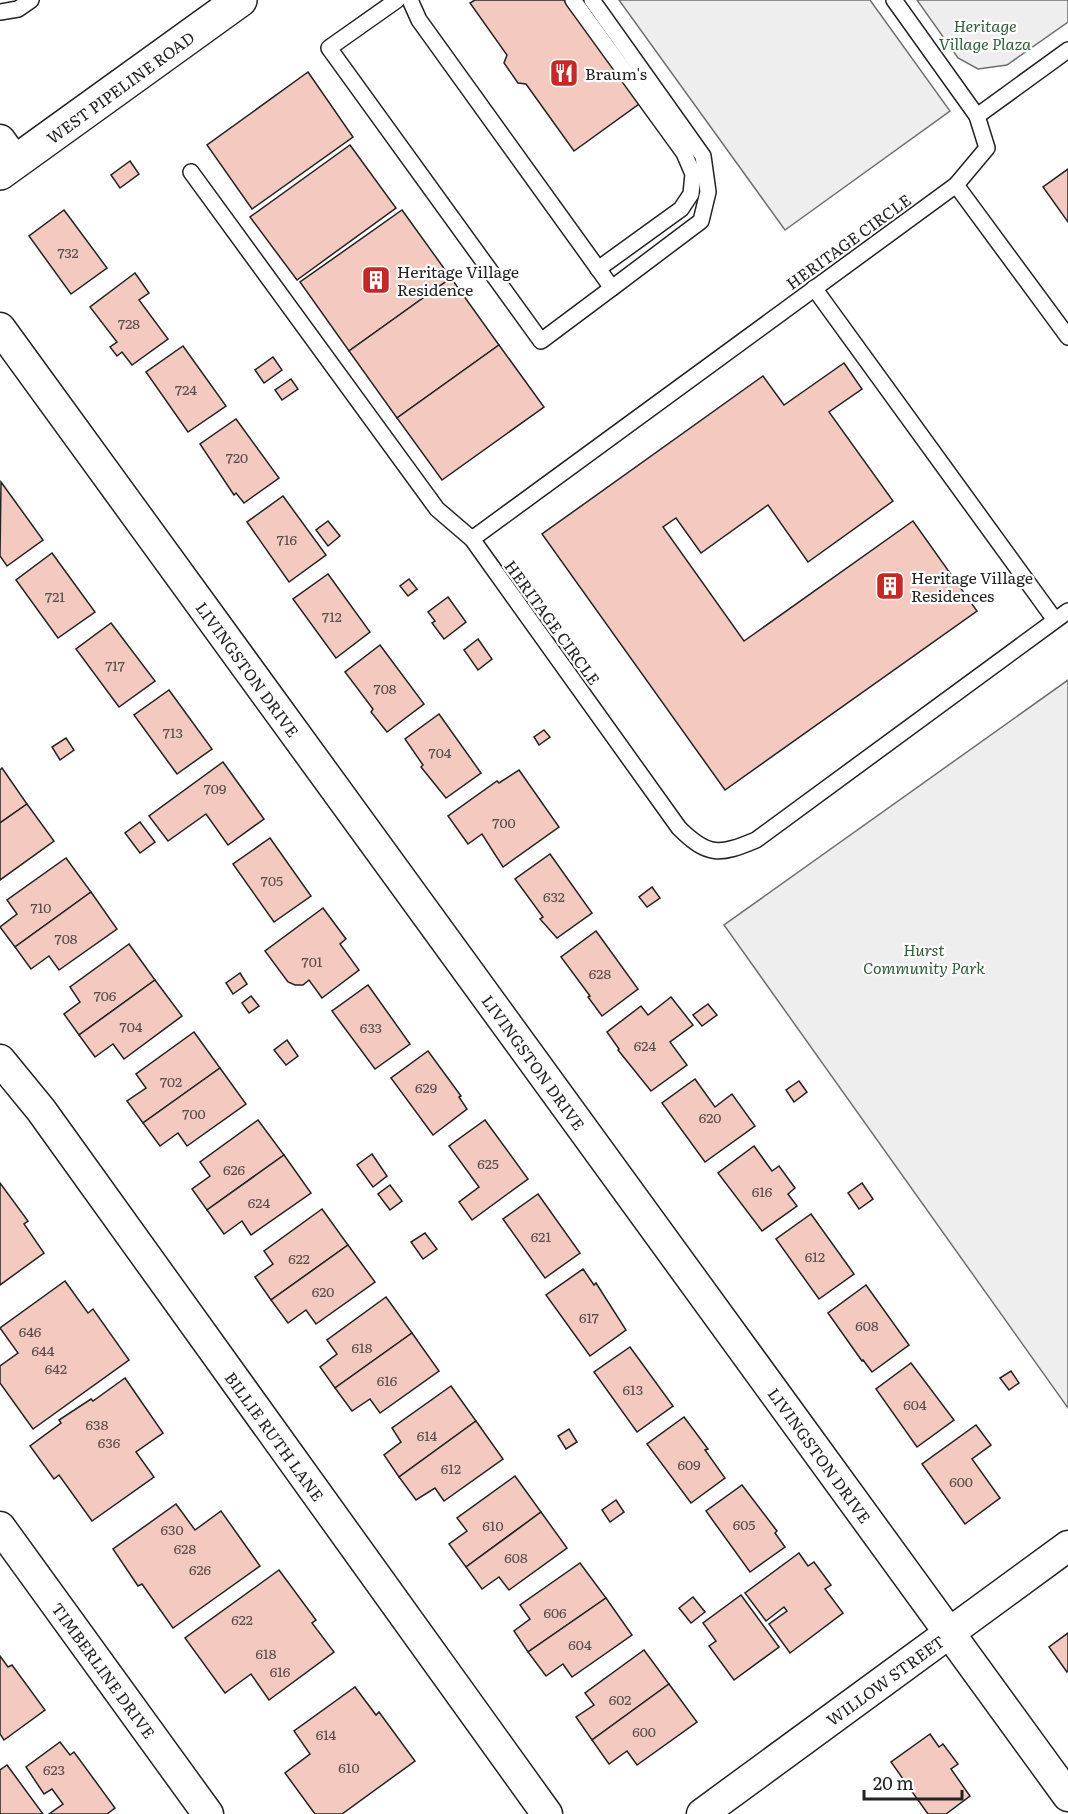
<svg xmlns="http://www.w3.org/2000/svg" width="1068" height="1814" font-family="Literata,serif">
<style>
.green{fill:#eee;stroke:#6f6f6f;stroke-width:1.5}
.building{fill:#f3c9c0;stroke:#222;stroke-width:1.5}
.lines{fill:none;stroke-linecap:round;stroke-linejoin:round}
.service-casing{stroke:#222;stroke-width:18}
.minor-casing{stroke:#222;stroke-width:33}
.secondary-casing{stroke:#222;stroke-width:36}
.service{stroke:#fff;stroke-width:15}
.minor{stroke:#fff;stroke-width:30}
.secondary{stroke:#fff;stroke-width:33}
.labels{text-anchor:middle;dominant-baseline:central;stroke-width:4.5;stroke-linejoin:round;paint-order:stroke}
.number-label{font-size:14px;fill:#564c4a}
.park-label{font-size:16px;font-style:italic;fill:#2f5e38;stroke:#fff}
.poi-label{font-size:16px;fill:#222;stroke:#fff;text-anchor:start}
.street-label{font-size:16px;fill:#222;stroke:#fff}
</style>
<rect width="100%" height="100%" fill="#fff"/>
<g class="green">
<path d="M619 0H870L950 111 785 230Z"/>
<path d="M917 0H1068V22L1007 65 978 69 958 58Z"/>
<path d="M1068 680V1408L724 925Z"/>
</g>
<g class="building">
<path d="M475 0H564L639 104 574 151 526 84 518 83 504 63 507 55 470 3Z"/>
<path d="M308 72 353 137 252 209 207 145Z"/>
<path d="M350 145 396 208 297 280 250 217Z"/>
<path d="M130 161 139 174 120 188 111 175Z"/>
<path d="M1068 169V222L1043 187Z"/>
<path d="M64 210 107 268 71 294 29 236Z"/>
<path d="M402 210 451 278 349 351 300 282Z"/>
<path d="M135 273 149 293 139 300 168 339 132 365 122 352 117 356 110 347 117 342 90 307Z"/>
<path d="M451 278 499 345 397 418 349 351Z"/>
<path d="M499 345 544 407 442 480 397 418Z"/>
<path d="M183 346 226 406 188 432 146 372Z"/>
<path d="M273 357 282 370 264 383 255 370Z"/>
<path d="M844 363 862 389 829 412 893 501 808 562 768 505 701 553 676 518 663 527 744 641 913 521 977 611 725 790 542 534 763 376 784 405Z"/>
<path d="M291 379 298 389 282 400 275 390Z"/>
<path d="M236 419 279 478 244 503 236 493 234 495 200 444Z"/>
<path d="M1 482 43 540 7 566 0 556Z"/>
<path d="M283 496 326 555 289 582 247 522Z"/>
<path d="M328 521 340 536 328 546 316 530Z"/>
<path d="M52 553 95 612 58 638 16 580Z"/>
<path d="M328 574 370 632 336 658 293 599Z"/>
<path d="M409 579 417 589 408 596 400 586Z"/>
<path d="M448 597 466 622 444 639 432 623 435 621 428 612Z"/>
<path d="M111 623 155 681 119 707 76 649Z"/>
<path d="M478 639 492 659 478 670 464 650Z"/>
<path d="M380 645 424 704 387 732 371 712 373 709 345 672Z"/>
<path d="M169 690 212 749 177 774 134 715Z"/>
<path d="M439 714 481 773 446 798 421 767 423 765 405 739Z"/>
<path d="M544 730 550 737 539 745 534 737Z"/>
<path d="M66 738 74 750 60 760 52 747Z"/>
<path d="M223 762 264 819 228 845 206 814 168 841 149 816Z"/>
<path d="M2 768 27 804 0 823V770Z"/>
<path d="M519 770 559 827 503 867 482 834 468 844 448 816 497 781 499 783Z"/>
<path d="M27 804 54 841 0 880V823Z"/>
<path d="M140 822 155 842 140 853 125 833Z"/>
<path d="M270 838 311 896 274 922 233 864Z"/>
<path d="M550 854 592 913 557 938 540 919 543 917 515 879Z"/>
<path d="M66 858 91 892 15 947 0 927 17 914 7 900Z"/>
<path d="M652 887 660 898 647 907 639 897Z"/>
<path d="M91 892 117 929 59 970 49 956 31 969 15 947Z"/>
<path d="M323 908 346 939 340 944 359 970 322 998 309 980 303 985H295L288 982 265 951Z"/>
<path d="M596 931 638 989 602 1016 588 997 590 996 561 957Z"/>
<path d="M129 944 155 980 79 1035 64 1014 80 1002 70 987Z"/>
<path d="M240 973 247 984 233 994 226 983Z"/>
<path d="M155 980 182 1016 124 1059 113 1044 95 1057 79 1035Z"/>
<path d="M368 985 410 1044 375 1069 332 1011Z"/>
<path d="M251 996 259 1006 249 1013 242 1003Z"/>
<path d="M671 997 693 1025 670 1042 687 1065 651 1091 618 1050 619 1049 607 1032 641 1006 648 1015Z"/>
<path d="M708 1004 717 1015 702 1026 693 1015Z"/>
<path d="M194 1032 220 1068 143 1123 127 1101 146 1088 136 1074Z"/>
<path d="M287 1040 298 1056 286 1065 274 1050Z"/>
<path d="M428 1051 461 1096 459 1097 467 1109 433 1135 391 1078Z"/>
<path d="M220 1068 246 1104 187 1146 178 1133 160 1146 143 1123Z"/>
<path d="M695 1079 715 1107 732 1094 755 1126 705 1162 662 1103Z"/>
<path d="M799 1081 807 1092 794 1102 786 1090Z"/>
<path d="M258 1120 284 1155 207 1210 192 1189 210 1176 200 1162Z"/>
<path d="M485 1120 528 1179 472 1220 459 1202 479 1187 449 1146Z"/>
<path d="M754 1146 772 1171 779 1166 795 1188 788 1194 797 1206 762 1231 718 1173Z"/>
<path d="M372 1154 387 1176 373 1187 357 1165Z"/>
<path d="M284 1155 311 1193 251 1235 242 1221 224 1234 207 1210Z"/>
<path d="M0 1183 28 1221 24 1224 44 1253 0 1285Z"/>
<path d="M862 1183 873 1199 859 1209 848 1193Z"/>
<path d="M390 1185 402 1201 390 1210 378 1194Z"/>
<path d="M538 1194 580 1253 545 1278 503 1219Z"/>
<path d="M322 1209 348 1245 271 1300 255 1277 273 1264 264 1251Z"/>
<path d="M811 1214 854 1274 819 1299 776 1239Z"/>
<path d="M425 1233 437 1249 423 1259 411 1242Z"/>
<path d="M348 1245 375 1282 316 1324 306 1310 288 1323 271 1300Z"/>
<path d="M583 1269 594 1285 596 1283 626 1330 590 1356 546 1295Z"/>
<path d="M65 1281 88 1313 93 1309 129 1360 33 1429 0 1383V1366L18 1353 0 1328Z"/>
<path d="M866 1285 909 1345 872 1372 863 1360 862 1361 828 1313Z"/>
<path d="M386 1297 412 1333 335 1388 320 1367 337 1354 327 1340Z"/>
<path d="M412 1333 439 1371 380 1413 370 1399 352 1411 335 1388Z"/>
<path d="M630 1347 673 1406 637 1432 594 1372Z"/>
<path d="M911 1363 954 1420 917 1447 876 1389Z"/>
<path d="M1011 1371 1019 1383 1009 1390 1000 1378Z"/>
<path d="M125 1378 163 1433 136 1452 154 1477 92 1521 59 1475 54 1479 30 1446 61 1423 59 1420 91 1399 93 1401Z"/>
<path d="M451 1386 476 1421 399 1477 384 1455 401 1442 392 1428Z"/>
<path d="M684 1417 708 1449 705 1450 725 1478 691 1503 647 1444Z"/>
<path d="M476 1421 503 1459 444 1501 435 1488 416 1500 399 1477Z"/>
<path d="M976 1425 991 1445 972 1459 1000 1498 965 1524 922 1464Z"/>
<path d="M569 1429 577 1442 566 1449 558 1436Z"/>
<path d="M515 1476 541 1512 466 1567 449 1544 467 1531 457 1518Z"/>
<path d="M742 1485 777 1531 775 1533 785 1547 750 1572 706 1511Z"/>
<path d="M616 1500 624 1512 610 1522 602 1510Z"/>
<path d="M176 1504 195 1530 221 1511 260 1566 173 1628 142 1584 138 1586 113 1549Z"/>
<path d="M541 1512 567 1548 509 1590 499 1577 482 1589 466 1567Z"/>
<path d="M799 1553 808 1566 814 1562 831 1585 825 1589 843 1613 790 1653 769 1624 787 1611 784 1607 766 1621 745 1593Z"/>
<path d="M580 1563 606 1598 528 1652 514 1631 530 1619 520 1605Z"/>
<path d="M279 1570 316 1620 312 1623 334 1652 269 1700 251 1674 225 1693 185 1638Z"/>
<path d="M741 1595 779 1647 734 1680 709 1646 716 1641 703 1623Z"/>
<path d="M693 1597 705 1612 691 1623 679 1608Z"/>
<path d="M606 1598 632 1635 572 1677 563 1664 546 1676 528 1652Z"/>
<path d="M1068 1633V1671L1067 1672 1049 1647Z"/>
<path d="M644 1650 669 1684 592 1740 576 1717 594 1705 585 1693Z"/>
<path d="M0 1656 8 1667 12 1665 45 1710 4 1740 0 1734Z"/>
<path d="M669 1684 697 1722 637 1765 627 1751 609 1764 592 1740Z"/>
<path d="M355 1687 376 1715 379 1712 415 1761 342 1814H315L285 1773 310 1754 294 1731Z"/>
<path d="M930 1734 939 1747 943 1744 958 1764 951 1769 970 1796 946 1814H928L891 1762Z"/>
<path d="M60 1742 70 1755 74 1752 115 1808 107 1814H49L63 1804 52 1789 44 1794 26 1767Z"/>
<path d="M7 1765 43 1814H0V1770Z"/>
</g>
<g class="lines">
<g class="service-casing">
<g id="service">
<path d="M397 0 329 48 541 341 612 288"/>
<path d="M410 0 419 20 612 288 701 221 708 192 703 156 592 0"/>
<path d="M573 0 684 153 693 174 691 194 681 209 598 269"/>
<path d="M894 0 977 116 987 148 956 185 1068 337"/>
<path d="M0 12 18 9 31 0"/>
<path d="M977 116 1068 50"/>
<path d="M191 172 437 509 472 539"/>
<path d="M956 185 472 539 679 828C708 857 720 855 756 840L1068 611"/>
<path d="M814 288 1055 620"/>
</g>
</g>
<g class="minor-casing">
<g id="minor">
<path d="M0 140 16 162"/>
<path d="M0 328 1068 1796"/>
<path d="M0 1060 41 1110 547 1814"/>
<path d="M0 1527 208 1814"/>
<path d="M702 1814 1068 1546"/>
</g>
</g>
<g class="secondary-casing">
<path id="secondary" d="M0 173 240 0"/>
</g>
<use href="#service" class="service"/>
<use href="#minor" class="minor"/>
<use href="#secondary" class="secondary"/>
</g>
<defs>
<g id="restaurant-square" transform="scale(1.5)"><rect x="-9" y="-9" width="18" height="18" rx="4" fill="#c62828" stroke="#fff"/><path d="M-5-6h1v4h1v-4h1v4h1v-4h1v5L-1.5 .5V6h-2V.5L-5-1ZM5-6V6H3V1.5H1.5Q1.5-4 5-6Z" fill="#fff"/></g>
<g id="building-square" transform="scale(1.5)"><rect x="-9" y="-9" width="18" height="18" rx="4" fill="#c62828" stroke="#fff"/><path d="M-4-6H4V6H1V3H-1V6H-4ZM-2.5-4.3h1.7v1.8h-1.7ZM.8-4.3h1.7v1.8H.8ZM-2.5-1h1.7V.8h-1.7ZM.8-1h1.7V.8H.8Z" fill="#fff"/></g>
</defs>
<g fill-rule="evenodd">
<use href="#restaurant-square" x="564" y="73"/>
<use href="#building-square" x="376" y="280"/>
<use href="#building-square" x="890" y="586"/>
</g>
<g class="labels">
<g class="number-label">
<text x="68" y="252">732</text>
<text x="129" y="323">728</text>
<text x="186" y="389">724</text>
<text x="237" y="457">720</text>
<text x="287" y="539">716</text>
<text x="55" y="596">721</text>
<text x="332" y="616">712</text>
<text x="115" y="665">717</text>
<text x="385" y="688">708</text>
<text x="173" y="732">713</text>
<text x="440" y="752">704</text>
<text x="215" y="788">709</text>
<text x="504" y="822">700</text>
<text x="272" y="880">705</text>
<text x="554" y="896">632</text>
<text x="41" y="907">710</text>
<text x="66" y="938">708</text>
<text x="312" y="961">701</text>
<text x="600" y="973">628</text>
<text x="105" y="995">706</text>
<text x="131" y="1026">704</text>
<text x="371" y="1027">633</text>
<text x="645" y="1045">624</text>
<text x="171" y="1081">702</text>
<text x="426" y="1087">629</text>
<text x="194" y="1113">700</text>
<text x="710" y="1117">620</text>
<text x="488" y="1163">625</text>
<text x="234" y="1169">626</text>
<text x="762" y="1191">616</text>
<text x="259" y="1202">624</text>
<text x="541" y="1236">621</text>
<text x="815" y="1256">612</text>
<text x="299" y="1258">622</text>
<text x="323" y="1291">620</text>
<text x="589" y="1317">617</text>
<text x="867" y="1325">608</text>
<text x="30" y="1331">646</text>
<text x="362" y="1347">618</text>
<text x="43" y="1350">644</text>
<text x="56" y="1368">642</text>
<text x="387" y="1380">616</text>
<text x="633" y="1389">613</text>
<text x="915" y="1404">604</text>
<text x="97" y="1424">638</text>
<text x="427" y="1435">614</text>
<text x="109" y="1442">636</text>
<text x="689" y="1464">609</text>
<text x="451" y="1468">612</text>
<text x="961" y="1481">600</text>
<text x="744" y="1524">605</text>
<text x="493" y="1525">610</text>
<text x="172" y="1529">630</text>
<text x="185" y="1548">628</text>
<text x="516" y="1557">608</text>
<text x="200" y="1569">626</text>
<text x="555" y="1612">606</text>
<text x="242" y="1619">622</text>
<text x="580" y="1644">604</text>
<text x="266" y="1653">618</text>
<text x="280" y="1671">616</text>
<text x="620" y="1699">602</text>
<text x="644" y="1731">600</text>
<text x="326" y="1734">614</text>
<text x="349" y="1767">610</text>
<text x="54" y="1769">623</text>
</g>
<g class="park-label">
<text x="985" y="25">Heritage<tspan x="985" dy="18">Village Plaza</tspan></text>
<text x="924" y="949">Hurst<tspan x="924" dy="18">Community Park</tspan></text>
</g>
<g class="poi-label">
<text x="585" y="73">Braum's</text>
<text x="397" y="271">Heritage Village<tspan x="397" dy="18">Residence</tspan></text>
<text x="911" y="577">Heritage Village<tspan x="911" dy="18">Residences</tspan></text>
</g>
<g class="street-label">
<text transform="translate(120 87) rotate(-36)">WEST PIPELINE ROAD</text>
<text transform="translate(848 241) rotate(-36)">HERITAGE CIRCLE</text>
<text transform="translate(553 622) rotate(54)">HERITAGE CIRCLE</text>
<text transform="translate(248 669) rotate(54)">LIVINGSTON DRIVE</text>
<text transform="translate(534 1062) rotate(54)">LIVINGSTON DRIVE</text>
<text transform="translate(275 1436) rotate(54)">BILLIE RUTH LANE</text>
<text transform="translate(820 1455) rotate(54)">LIVINGSTON DRIVE</text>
<text transform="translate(104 1670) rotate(54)">TIMBERLINE DRIVE</text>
<text transform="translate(885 1680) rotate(-36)">WILLOW STREET</text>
</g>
</g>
<path d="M864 1790v9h98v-9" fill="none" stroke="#222222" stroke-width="3"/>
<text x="873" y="1790" font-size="18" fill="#222222" stroke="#ffffff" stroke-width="4.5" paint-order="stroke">20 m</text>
</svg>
